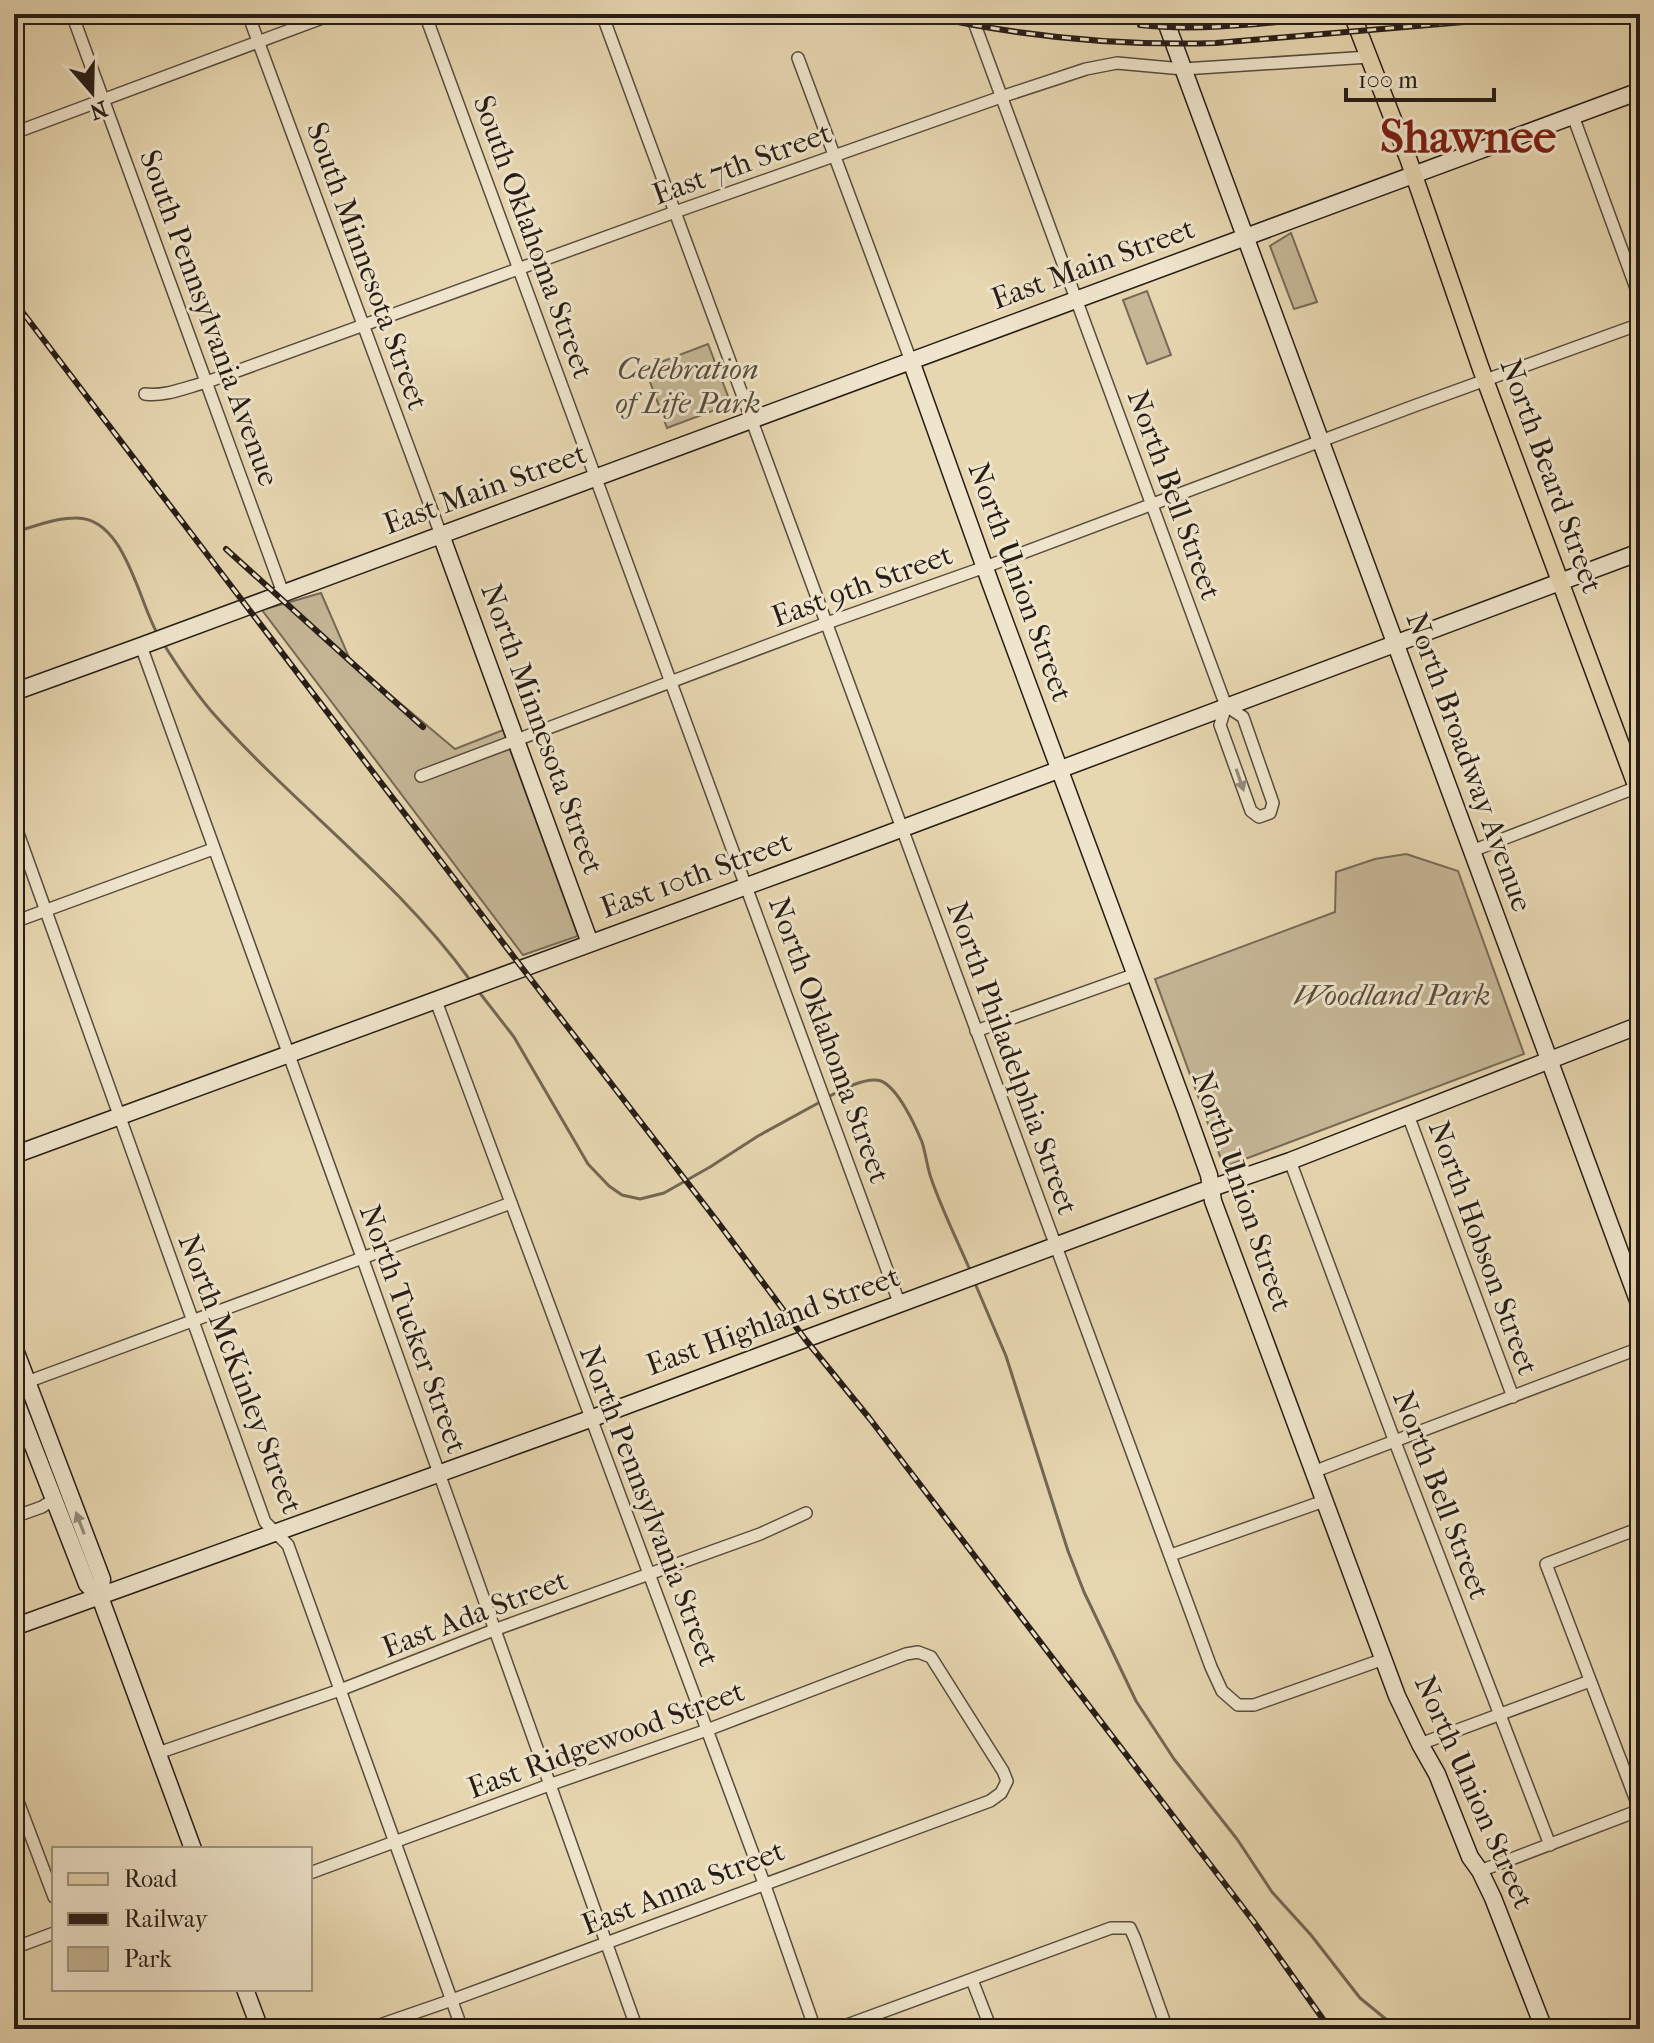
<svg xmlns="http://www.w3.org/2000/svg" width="1654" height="2043" font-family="'IM FELL French Canon',serif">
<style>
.green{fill:#c6b797;stroke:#766a57;stroke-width:2}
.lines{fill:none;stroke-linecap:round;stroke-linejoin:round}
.stream{stroke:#736754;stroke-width:3}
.street-casing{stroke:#574c3e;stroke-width:14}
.secondary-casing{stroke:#271d17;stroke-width:19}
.primary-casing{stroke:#271d17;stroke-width:19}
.street{stroke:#efe5cc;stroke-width:11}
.secondary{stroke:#efe5cc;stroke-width:16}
.primary{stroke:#e7d7b1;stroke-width:16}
.rail-casing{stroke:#271d17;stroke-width:6}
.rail{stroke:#efe5cc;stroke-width:3;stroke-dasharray:9;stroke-linecap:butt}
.oneway{fill:#958b7b}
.labels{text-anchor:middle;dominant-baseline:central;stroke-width:6;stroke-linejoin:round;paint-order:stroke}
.street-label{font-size:30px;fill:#271d17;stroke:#efe5cc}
.park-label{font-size:30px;font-style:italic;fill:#574b3d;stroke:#efe5cc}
.town-label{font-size:46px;font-weight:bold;fill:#7a1f14;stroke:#efe5cc}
</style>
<rect width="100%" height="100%" fill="#e7d7b1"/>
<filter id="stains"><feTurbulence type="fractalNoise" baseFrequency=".0025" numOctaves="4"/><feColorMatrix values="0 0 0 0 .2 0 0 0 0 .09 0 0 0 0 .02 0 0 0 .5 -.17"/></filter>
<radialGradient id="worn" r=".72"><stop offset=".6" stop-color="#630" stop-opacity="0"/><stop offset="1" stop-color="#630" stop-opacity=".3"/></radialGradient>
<g class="green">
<path d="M1291 233 1317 302 1294 309 1270 246Z"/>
<path d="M1147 291 1171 355 1147 364 1123 300Z"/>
<path d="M708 344 731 404 667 428 645 368Z"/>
<path d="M321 593 351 662 455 749 503 730 578 936 523 955 262 610Z"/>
<path d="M1406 854 1458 871 1524 1054 1224 1167 1155 979 1335 912 1336 872 1375 859Z"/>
</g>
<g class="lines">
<g class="stream">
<path d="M14 532C34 527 54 518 75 518 124 516 138 599 157 633"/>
<path d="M163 643C178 667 194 691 212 712 294 805 397 879 470 980"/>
<path d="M479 992 514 1037 588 1164 609 1186 622 1195 640 1199 664 1193 710 1167 758 1136 822 1101"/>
<path d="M828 1097C841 1090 867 1076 881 1081 898 1088 915 1125 922 1142 926 1154 927 1167 931 1178 942 1210 957 1240 970 1270"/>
<path d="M974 1281 1006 1356 1068 1551 1084 1592 1136 1701 1174 1759 1237 1839 1272 1892 1311 1935 1360 1998 1398 2029"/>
</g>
<g class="street-casing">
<g id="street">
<path d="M72 14 283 593"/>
<path d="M248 14 441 535"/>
<path d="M425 14 900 1305"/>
<path d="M602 14 1211 1667 1222 1691 1238 1705H1254L1384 1659"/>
<path d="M971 14 1226 706 1220 725 1251 811 1259 817 1270 813 1273 803 1243 717 1226 706"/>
<path d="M798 58 911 361"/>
<path d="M1573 116 1640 299"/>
<path d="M14 133 333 14"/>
<path d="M145 394C165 397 187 387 207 382L675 212 1001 97 1086 69 1117 63 1183 69 1369 57"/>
<path d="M141 646 362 1257 637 2029"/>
<path d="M421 776 827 623 985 567 1414 406 1640 324"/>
<path d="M14 822 265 1522 288 1545 462 2029"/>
<path d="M1472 851 1640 786"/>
<path d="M14 922 213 849"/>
<path d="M436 1001 764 1883 815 2029"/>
<path d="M976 1031 1136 974"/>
<path d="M1408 1115 1513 1397"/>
<path d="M1290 1161 1395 1442 1550 1845"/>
<path d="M27 1382 511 1203"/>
<path d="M1313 1472 1640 1348"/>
<path d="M14 1517 42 1507 54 1499"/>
<path d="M1640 1528 1546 1564 1640 1811"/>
<path d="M1171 1555 1324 1501"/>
<path d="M1420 1744 1590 1681"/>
<path d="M158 1753 340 1690 494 1630 760 1534 806 1513"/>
<path d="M14 1791 54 1897"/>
<path d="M1480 1871 1640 1810"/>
<path d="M310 1873 549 1785 707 1730 906 1654 918 1652 931 1657 1003 1771 1007 1781 1001 1793 990 1801 452 2000 368 2029"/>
<path d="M14 1948 54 1933"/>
<path d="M972 1980 991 2029"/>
<path d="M836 2029 1111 1928H1130L1135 1939 1167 2029"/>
</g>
</g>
<g class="secondary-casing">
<g id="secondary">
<path d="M1163 14 1640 1306"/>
<path d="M911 361 990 582 1185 1108 1209 1175 1213 1201 1397 1696 1420 1744 1437 1774 1470 1857 1480 1871 1493 1898 1544 2029"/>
<path d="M441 535 590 943"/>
<path d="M14 692 141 646 1640 91"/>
<path d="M14 1155 826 857 1640 552"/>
<path d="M14 1347 102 1579 100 1597 193 1849"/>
<path d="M14 1397 87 1584 100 1597"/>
<path d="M14 1627 590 1419 1200 1192 1290 1161 1640 1025"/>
<path d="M245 1989 260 2029"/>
</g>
</g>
<g class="primary-casing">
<path id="primary" d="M1352 14 1408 158 1481 369 1640 796"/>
</g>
<use href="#street" class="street"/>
<use href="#secondary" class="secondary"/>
<use href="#primary" class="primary"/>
<g class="rail-casing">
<g id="rail">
<path d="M920 14C1016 36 1118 46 1216 43L1557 14"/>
<path d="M1140 25C1211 33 1292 19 1363 14"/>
<path d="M14 301 523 969 717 1221 805 1339 870 1419 1254 1922 1330 2029"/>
<path d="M226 549 423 727"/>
</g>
</g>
<use href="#rail" class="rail"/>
</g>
<defs><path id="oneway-solid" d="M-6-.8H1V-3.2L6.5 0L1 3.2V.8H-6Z" transform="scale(2)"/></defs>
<g class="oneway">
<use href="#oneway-solid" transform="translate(1240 780) rotate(71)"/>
<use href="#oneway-solid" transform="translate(80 1523) rotate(-111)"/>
</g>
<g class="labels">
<g class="street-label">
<text transform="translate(742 164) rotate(-20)">East 7th Street</text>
<text transform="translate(533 237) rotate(70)">South Oklahoma Street</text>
<text transform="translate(1093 264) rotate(-20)">East Main Street</text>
<text transform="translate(367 266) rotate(70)">South Minnesota Street</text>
<text transform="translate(209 318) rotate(70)">South Pennsylvania Avenue</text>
<text transform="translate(1551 476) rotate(70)">North Beard Street</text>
<text transform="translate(485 489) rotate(-20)">East Main Street</text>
<text transform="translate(1174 495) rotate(70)">North Bell Street</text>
<text transform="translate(1020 582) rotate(70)">North Union Street</text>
<text transform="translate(862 586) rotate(-20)">East 9th Street</text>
<text transform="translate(542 729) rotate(70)">North Minnesota Street</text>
<text transform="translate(1469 762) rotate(70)">North Broadway Avenue</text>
<text transform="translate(696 875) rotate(-20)">East 10th Street</text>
<text transform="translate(829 1040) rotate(70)">North Oklahoma Street</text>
<text transform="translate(1012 1058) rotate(70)">North Philadelphia Street</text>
<text transform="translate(1242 1191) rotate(71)">North Union Street</text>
<text transform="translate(1483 1248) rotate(70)">North Hobson Street</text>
<text transform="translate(773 1321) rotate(-20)">East Highland Street</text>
<text transform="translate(413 1329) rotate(70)">North Tucker Street</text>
<text transform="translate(240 1374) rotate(69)">North McKinley Street</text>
<text transform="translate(1441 1495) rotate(69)">North Bell Street</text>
<text transform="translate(649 1506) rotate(69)">North Pennsylvania Street</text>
<text transform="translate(475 1614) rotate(-21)">East Ada Street</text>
<text transform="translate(606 1740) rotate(-20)">East Ridgewood Street</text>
<text transform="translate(1474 1792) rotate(66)">North Union Street</text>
<text transform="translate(683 1888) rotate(-21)">East Anna Street</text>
</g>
<g class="park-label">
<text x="688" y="369">Celebration<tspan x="688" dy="34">of Life Park</tspan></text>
<text x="1392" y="995">Woodland Park</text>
</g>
<g class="town-label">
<text x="1468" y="137">Shawnee</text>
</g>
</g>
<rect width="1654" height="2043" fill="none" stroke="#e7d7b1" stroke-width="48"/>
<rect x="16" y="16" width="1622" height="2011" fill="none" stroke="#271d17" stroke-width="4"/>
<rect x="24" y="24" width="1606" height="1995" fill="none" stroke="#271d17" stroke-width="2"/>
<rect x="52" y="1847" width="260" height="144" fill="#efe5cc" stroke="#9f9584" stroke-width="2"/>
<rect x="68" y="1873" width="40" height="12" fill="#e7d7b1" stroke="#9f9584" stroke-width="2"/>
<text x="124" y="1887" font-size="24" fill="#271d17">Road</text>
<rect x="68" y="1913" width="40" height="12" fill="#271d17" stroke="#9f9584" stroke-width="2"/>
<text x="124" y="1927" font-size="24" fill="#271d17">Railway</text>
<rect x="68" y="1947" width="40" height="24" fill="#c6b797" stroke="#9f9584" stroke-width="2"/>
<text x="124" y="1967" font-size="24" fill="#271d17">Park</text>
<g transform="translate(92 92) rotate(160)" stroke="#efe5cc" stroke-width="6" paint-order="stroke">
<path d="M0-6L14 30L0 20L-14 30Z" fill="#271d17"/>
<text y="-12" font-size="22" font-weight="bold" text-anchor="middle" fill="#271d17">N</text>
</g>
<path d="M1346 88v12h148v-12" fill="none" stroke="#271d17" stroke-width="4"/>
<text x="1358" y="88" font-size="24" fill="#271d17" stroke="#efe5cc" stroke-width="6" paint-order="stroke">100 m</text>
<rect width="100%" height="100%" filter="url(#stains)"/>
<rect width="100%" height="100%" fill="url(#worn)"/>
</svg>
